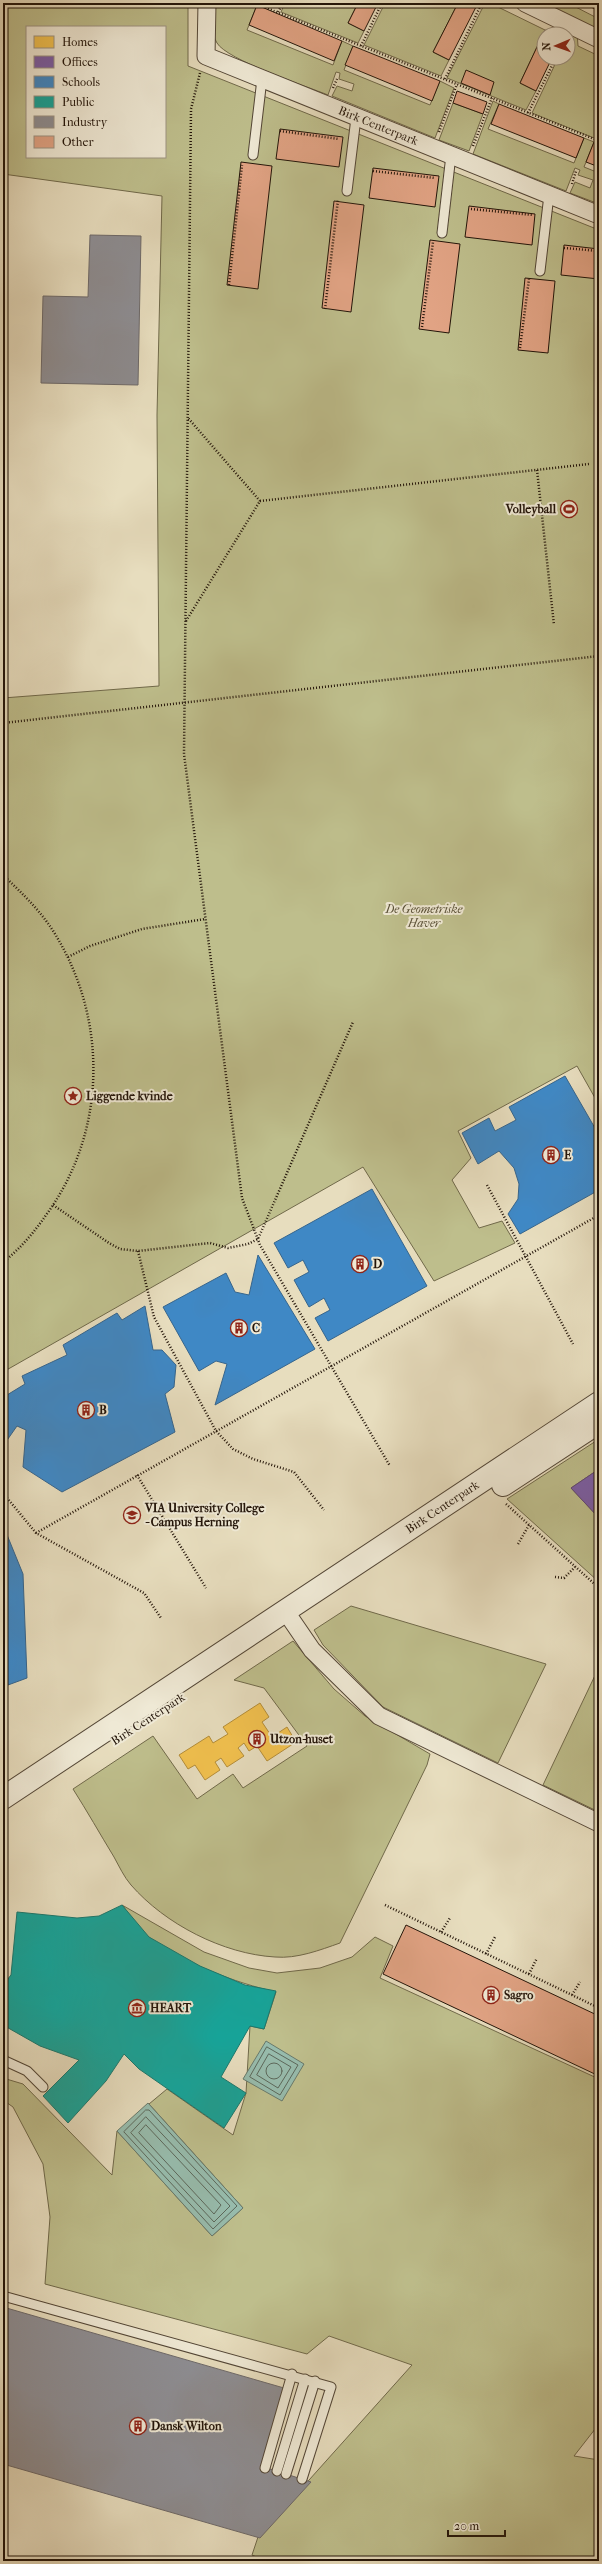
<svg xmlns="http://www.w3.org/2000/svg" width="602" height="2564" font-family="'IM FELL French Canon',serif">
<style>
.green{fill:#bebe8c;stroke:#70694a;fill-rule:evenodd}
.water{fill:#97bcad;stroke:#68796b}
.homes{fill:#f2c14e;stroke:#b48d39}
.offices{fill:#7b5ea7;stroke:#604878}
.schools{fill:#3f88c5;stroke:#36658d}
.public{fill:#17a398;stroke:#1a786d}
.industry{fill:#8d8d92;stroke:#6d6969}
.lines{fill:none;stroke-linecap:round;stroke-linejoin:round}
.shore{stroke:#5c685b;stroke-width:1}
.building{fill:#e1a384;stroke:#221409}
.service-casing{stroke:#534636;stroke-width:11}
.minor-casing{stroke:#534636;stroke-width:19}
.tertiary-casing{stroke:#534636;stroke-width:24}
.path{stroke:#221409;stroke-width:2.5;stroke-dasharray:1 2;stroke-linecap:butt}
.service{stroke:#efe9d5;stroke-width:9}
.minor{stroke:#efe9d5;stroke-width:17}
.tertiary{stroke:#efe9d5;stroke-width:22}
.labels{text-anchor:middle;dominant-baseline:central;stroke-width:4;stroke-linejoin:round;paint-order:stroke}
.street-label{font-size:12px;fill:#221409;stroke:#efe9d5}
.poi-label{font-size:12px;font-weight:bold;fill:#221409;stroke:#efe9d5;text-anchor:start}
.park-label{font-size:12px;font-style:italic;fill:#595037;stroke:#efe9d5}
</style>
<rect width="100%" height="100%" fill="#e7ddbe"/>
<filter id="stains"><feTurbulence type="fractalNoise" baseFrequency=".005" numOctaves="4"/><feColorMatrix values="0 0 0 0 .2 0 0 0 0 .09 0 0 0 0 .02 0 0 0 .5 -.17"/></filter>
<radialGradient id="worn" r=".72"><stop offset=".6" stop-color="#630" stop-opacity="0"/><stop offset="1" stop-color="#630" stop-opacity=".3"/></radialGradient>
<g class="green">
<path d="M3 3H188V66L599 230V1105L577 1066 458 1131 471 1158 452 1180 479 1228 502 1221 515 1243 434 1281 363 1167 3 1372V698L159 686 157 415 162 196 3 174ZM27 27H165V157H27Z"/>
<path d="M212 3 257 5 247 30 333 65 342 41 353 46 344 70 430 105 440 81 454 88 435 138 332 96 337 86 352 91 354 84 339 79 340 73 336 72 328 95C306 86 227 60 217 43 210 32 213 15 212 3Z"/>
<path d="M285 3H358L348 23 364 31 358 43 281 12Z"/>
<path d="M385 3H458L433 52 449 60 441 76 364 45Z"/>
<path d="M485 3H497L498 7 545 30 520 83 536 91 526 110 447 78Z"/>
<path d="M539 3H568L599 19V33Z"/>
<path d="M572 30 577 32 578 46 599 56V140L532 113 558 58H568V38Z"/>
<path d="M493 101 499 104 488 129 574 163 584 138 594 142 584 167 599 173V204L570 193 575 182 590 188 593 180 578 175 580 170 575 168 566 191 473 154Z"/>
<path d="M453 103 483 114 469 151 439 140Z"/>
<path d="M599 1439V1469L571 1488 599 1518V1582L507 1499Z"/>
<path d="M351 1606 546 1664 498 1763 383 1707 323 1645 314 1630Z"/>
<path d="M293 1641 334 1689 365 1716 430 1754 427 1765 340 1943C320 1950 297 1959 275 1957 223 1954 165 1924 131 1885 124 1877 119 1866 114 1857 100 1834 87 1811 73 1789L153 1736 197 1799 233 1774 243 1788 307 1746 264 1688 234 1680Z"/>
<path d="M599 1667V1812L543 1785Z"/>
<path d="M122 1905 204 1952 249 1968 277 1973 320 1968 352 1957 375 1937 393 1946 380 1978 599 2079V2424L574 2456 599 2460V2561H265L252 2555 258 2537 412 2365 329 2336 307 2354 45 2284 50 2217 43 2164 13 2107 3 2100V2078L23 2084 112 2175 117 2131 212 2236 243 2208 149 2104 167 2089 233 2135 246 2093 250 2026 264 2029 276 1992C236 1983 183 1963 150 1938 139 1930 130 1915 122 1905Z"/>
</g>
<g class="water">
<path d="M266 2041 304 2064 282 2101 243 2079Z"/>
<path d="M148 2103 243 2208 212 2236 117 2131Z"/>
</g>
<path class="homes" d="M260 1703 269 1717 262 1722 272 1737 287 1727 296 1742 267 1761 257 1746 249 1751 244 1743 238 1748 244 1756 227 1767 221 1758 215 1762 220 1770 205 1780 195 1765 188 1769 179 1755 209 1736 213 1743 228 1734 223 1727Z"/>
<path class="offices" d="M599 1469V1518L571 1488Z"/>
<g class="schools">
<path d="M565 1076 599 1135V1190L520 1234 508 1214 518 1199 519 1184 514 1168 499 1151 478 1164 462 1133 489 1118 495 1131 516 1120 509 1107Z"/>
<path d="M372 1189 427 1286 328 1341 315 1318 330 1310 324 1298 309 1307 294 1280 309 1272 303 1260 288 1268 274 1243Z"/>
<path d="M258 1255 315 1349 215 1405 227 1364 216 1361 199 1371 163 1307 226 1273 235 1292 249 1295Z"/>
<path d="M145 1306 153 1350H162L176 1365 174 1387 165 1394 175 1432 62 1492 23 1467 26 1430 17 1426 3 1446V1388L7 1395 25 1384 22 1376 67 1355 63 1345 117 1313 122 1320Z"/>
<path d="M3 1525 23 1574 27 1678 8 1685 3 1666Z"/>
</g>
<path class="public" d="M122 1905 149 1937 200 1966 245 1985 276 1991 264 2029 250 2026 221 2077 246 2093 224 2128 139 2069 124 2054 106 2081 68 2123 43 2096 79 2060 40 2046 3 2025V1985L11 1975 17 1912 77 1918 99 1916Z"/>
<g class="industry">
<path d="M90 235 141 236 138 385 41 383 43 296 88 297Z"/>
<path d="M3 2307 284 2388 261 2466 311 2482 260 2538 3 2464Z"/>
</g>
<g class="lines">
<g class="shore">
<path d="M267 2047 298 2065 280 2095 250 2077Z"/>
<path d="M269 2054 291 2067 278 2088 257 2075Z"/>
<circle cx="274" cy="2071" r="8"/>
<path d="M146 2110H149L237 2206 213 2229 124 2132Z"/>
<path d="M146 2117 230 2206 214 2222 131 2133Z"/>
<path d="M146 2125 221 2205 214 2214 139 2133Z"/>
</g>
</g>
<g class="building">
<path d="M358 3H378L364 31 348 23Z"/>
<path d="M458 3H478L449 60 433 52Z"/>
<path d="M583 3H599V11Z"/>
<path d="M257 5 342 41 334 61 249 25Z"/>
<path d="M545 30 553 34H544V58H552L536 91 520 83Z"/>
<path d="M353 46 440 81 432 101 345 65Z"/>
<path d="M466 70 494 82 490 95 461 83Z"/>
<path d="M457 91 487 102 483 114 453 103Z"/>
<path d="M499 104 584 138 576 158 491 124Z"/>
<path d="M280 129 343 137 339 167 276 159Z"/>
<path d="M594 142 599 145V167L586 162Z"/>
<path d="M241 162 272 166 258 289 227 285Z"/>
<path d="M373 168 439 176 435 207 369 198Z"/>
<path d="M334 201 364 205 351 312 322 308Z"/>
<path d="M469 206 535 214 532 245 465 237Z"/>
<path d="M430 240 460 244 449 333 419 329Z"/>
<path d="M564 245 599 249V279L561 275Z"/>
<path d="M525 278 555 281 548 353 518 350Z"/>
<path d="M406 1925 599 2016V2076L383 1974Z"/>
</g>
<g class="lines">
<g class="service-casing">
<g id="service">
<path d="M253 155 262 79"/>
<path d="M347 191 356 118"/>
<path d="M442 233 451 155"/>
<path d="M540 271 549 195"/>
<path d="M3 2060 27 2071 43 2087"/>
<path d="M3 2296 331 2387 302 2479"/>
<path d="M265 2468 292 2374"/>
<path d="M277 2471 305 2379"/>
<path d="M286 2474 315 2381"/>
</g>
</g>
<g class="minor-casing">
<g id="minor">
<path id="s1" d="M207 3 206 56 599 215"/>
<path d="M525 3 599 39"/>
<path d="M286 1612 312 1650 379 1716 599 1823"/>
</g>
</g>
<g class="tertiary-casing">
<g id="tertiary">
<path d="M503 1485 599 1422"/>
<path id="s2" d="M3 1798 599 1403"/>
</g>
</g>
<g class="path">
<path d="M254 3 599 141"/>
<path d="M278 12 283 3"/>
<path d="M361 46 382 3"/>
<path d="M200 73 191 109 184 754 242 1198 260 1245 390 1466"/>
<path d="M445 79 482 3"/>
<path d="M333 88 338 77"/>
<path d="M528 113 556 58"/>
<path d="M280 131 339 139"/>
<path d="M439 132 457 84"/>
<path d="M473 146 492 98"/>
<path d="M373 171 435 178"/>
<path d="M572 184 576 171"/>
<path d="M471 209 533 215"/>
<path d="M564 248 599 251"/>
<path d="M229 285 242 165"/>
<path d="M325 309 338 200"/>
<path d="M422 327 433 242"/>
<path d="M520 348 529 279"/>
<path d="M537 470 554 625"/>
<path d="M260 501 589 464"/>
<path d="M186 621 260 501 188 418"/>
<path d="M3 723 599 656"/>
<path d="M3 875C23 894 44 914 58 939 106 1021 106 1125 53 1205 39 1226 23 1247 3 1262"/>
<path d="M68 957 90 946 142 929 205 919"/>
<path d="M487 1185 573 1344"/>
<path d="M53 1205 109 1243 120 1249 138 1251 210 1243 228 1248 248 1244 258 1239 353 1022"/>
<path d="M138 1251 154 1317 216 1431 233 1449 253 1459 294 1472 324 1510"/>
<path d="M137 1475 206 1588"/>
<path d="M3 1493 36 1533 144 1593 161 1618"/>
<path d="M506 1504 599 1588"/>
<path d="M36 1533 599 1215"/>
<path d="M518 1544 529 1525"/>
<path d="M555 1577 564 1578 575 1567"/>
<path d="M385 1905 599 2008"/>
<path d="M441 1932 450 1918"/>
<path d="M486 1954 495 1937"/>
<path d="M529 1974 537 1958"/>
<path d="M572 1995 580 1982"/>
</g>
<use href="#service" class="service"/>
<use href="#minor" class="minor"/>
<use href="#tertiary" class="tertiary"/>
</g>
<defs>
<g id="stadium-ring" transform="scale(0.9)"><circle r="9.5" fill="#efe9d5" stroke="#8f2418" stroke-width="1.5"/><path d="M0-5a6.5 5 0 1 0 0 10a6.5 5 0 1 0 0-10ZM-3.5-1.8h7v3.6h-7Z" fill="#8f2418"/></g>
<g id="sight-ring" transform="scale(0.9)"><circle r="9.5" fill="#efe9d5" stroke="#8f2418" stroke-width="1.5"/><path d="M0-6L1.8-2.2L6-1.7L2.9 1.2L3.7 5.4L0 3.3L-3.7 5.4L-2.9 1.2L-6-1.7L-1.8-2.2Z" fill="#8f2418"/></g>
<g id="building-ring" transform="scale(0.9)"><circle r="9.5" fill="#efe9d5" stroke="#8f2418" stroke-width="1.5"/><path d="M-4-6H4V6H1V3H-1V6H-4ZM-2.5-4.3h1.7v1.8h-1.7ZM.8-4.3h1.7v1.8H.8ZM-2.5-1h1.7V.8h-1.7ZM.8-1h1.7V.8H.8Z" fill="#8f2418"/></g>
<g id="university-ring" transform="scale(0.9)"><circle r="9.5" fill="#efe9d5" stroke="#8f2418" stroke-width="1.5"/><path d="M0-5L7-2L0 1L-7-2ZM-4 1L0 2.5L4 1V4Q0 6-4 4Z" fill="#8f2418"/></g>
<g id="museum-ring" transform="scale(0.9)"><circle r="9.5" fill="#efe9d5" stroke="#8f2418" stroke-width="1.5"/><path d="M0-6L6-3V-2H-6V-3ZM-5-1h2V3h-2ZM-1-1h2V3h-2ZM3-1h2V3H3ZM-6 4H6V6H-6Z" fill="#8f2418"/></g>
</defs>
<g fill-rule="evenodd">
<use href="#stadium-ring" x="569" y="509"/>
<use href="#sight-ring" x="73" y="1096"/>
<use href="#building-ring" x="551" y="1155"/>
<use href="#building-ring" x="360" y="1264"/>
<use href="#building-ring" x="239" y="1328"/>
<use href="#building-ring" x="86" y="1410"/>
<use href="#university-ring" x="132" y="1515"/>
<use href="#building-ring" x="257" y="1739"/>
<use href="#building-ring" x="491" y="1995"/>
<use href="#museum-ring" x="137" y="2008"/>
<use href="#building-ring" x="138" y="2426"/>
</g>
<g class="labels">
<g class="street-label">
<text stroke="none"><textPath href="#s1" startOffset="239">Birk Centerpark</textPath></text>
<text stroke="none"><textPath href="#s2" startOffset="527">Birk Centerpark</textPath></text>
<text transform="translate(148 1719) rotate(-33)">Birk Centerpark</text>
</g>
<g class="poi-label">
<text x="556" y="509" text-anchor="end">Volleyball</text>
<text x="86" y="1096">Liggende kvinde</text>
<text x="564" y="1155">E</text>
<text x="373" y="1264">D</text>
<text x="252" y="1328">C</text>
<text x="99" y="1410">B</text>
<text x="145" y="1508">VIA University College<tspan x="145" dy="14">- Campus Herning</tspan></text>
<text x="270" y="1739">Utzon-huset</text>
<text x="504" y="1995">Sagro</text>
<text x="150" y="2008">HEART</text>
<text x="151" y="2426">Dansk Wilton</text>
</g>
<g class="park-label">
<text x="424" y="909">De Geometriske<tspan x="424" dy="14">Haver</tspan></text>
</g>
</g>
<rect width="602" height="2564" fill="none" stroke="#e7ddbe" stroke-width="16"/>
<rect x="4" y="4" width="594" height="2556" fill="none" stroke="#221409" stroke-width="2"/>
<rect x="8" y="8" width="586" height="2548" fill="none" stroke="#221409"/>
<rect x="26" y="26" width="140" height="132" fill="#efe9d5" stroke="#9d9483"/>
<rect x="34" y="36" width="20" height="12" fill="#f2c14e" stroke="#9d9483"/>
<text x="62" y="46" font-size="12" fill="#221409">Homes</text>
<rect x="34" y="56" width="20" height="12" fill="#7b5ea7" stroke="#9d9483"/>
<text x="62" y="66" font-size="12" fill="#221409">Offices</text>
<rect x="34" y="76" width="20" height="12" fill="#3f88c5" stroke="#9d9483"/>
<text x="62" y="86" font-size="12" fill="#221409">Schools</text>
<rect x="34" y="96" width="20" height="12" fill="#17a398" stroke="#9d9483"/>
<text x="62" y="106" font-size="12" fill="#221409">Public</text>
<rect x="34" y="116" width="20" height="12" fill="#8d8d92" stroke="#9d9483"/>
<text x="62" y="126" font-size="12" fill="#221409">Industry</text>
<rect x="34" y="136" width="20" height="12" fill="#e1a384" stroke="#9d9483"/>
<text x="62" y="146" font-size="12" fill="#221409">Other</text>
<g transform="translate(556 46) rotate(268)"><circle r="19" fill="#efe9d5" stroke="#9d9483"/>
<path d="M0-3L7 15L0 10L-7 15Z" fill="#8f2418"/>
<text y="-6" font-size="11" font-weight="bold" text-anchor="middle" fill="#221409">N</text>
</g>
<path d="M448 2530v6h57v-6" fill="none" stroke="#221409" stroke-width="2"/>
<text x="454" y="2530" font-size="12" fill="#221409" stroke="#efe9d5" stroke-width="3" paint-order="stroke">20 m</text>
<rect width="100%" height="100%" filter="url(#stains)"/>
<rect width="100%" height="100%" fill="url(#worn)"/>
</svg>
